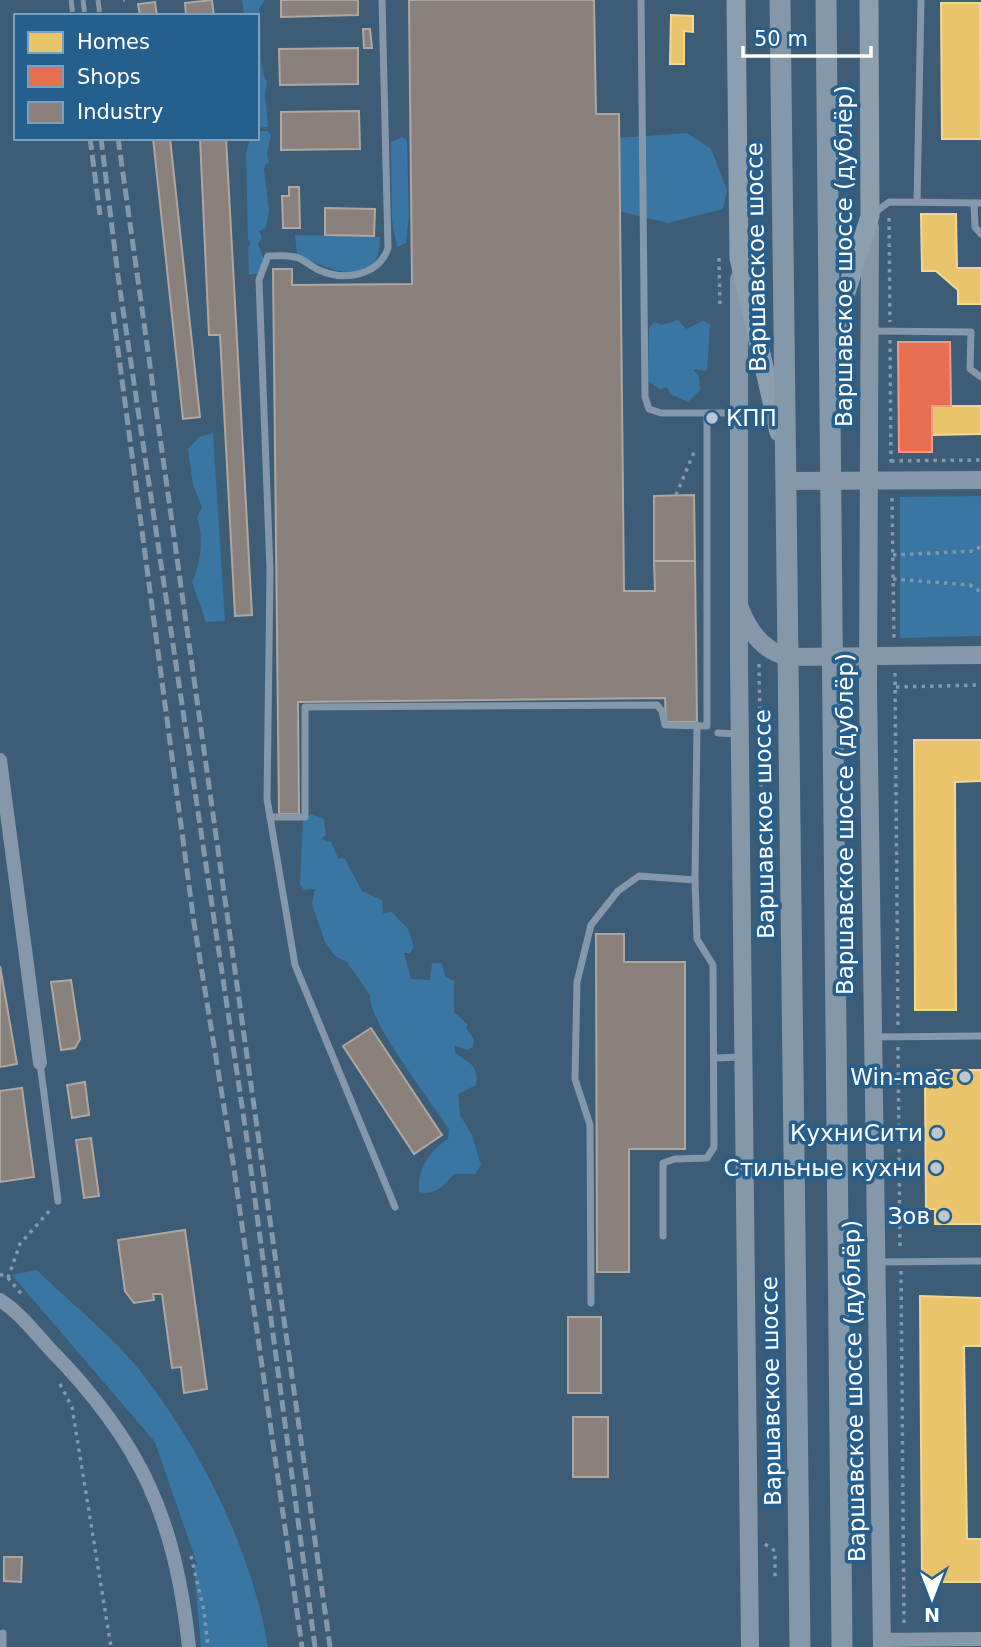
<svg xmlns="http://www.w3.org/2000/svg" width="981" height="1647" font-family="'DejaVu Sans',sans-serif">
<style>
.green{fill:#3a76a3}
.homes{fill:#e9c46a;stroke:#f0d697;stroke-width:2}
.shops{fill:#e76f51;stroke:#ee9a85;stroke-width:2}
.industry{fill:#8a817c;stroke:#ada7a3;stroke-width:2}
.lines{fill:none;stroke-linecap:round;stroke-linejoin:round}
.path{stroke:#8498a9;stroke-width:3.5;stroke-dasharray:3.5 5;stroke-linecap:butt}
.service{stroke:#8498a9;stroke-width:7}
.minor{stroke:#8498a9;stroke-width:14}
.tertiary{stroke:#8498a9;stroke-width:18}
.secondary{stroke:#8c9fae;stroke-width:19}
.primary{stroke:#8398a8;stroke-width:21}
.rail{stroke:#8498a8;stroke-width:5;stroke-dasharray:12 5;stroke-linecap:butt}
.poi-dot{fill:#bbc6cf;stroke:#255f8d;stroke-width:2.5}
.labels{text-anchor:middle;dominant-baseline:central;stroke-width:7;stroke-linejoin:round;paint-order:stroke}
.street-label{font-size:23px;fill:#fff;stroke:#255f8d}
.poi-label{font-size:23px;fill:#fff;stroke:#255f8d;text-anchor:end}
</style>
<rect width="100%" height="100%" fill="#3d5c75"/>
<g class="green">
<path d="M242 0H265L259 9C263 29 257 65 267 82L265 93 268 127 257 128V16L244 15Z"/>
<path d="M257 131H267L271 135 267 154 269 163 265 164 264 169 269 211 266 228 259 231 262 238 258 244 266 265 264 272 249 275 248 247 251 244 248 240 246 153 250 138H257Z"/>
<path d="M687 133 711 149 727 190 723 209 668 223 618 211 617 138Z"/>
<path d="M403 137 407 141 409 215 406 243 397 247 392 220 391 150V142Z"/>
<path d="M295 235 380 237C381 293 328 270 297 254Z"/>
<path d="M678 320 686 329 703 321 710 324 707 371 693 369 699 377 700 390 688 402 670 394 668 388 664 387 661 390 648 381 649 328 654 322 662 325Z"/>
<path d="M213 433 225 621 206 622 192 582C201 565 204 535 197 518L202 507 193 485 188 449 199 437Z"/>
<path d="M981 496V636L900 638V497Z"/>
<path d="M311 814 324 819 326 835 321 839 331 842 338 858 345 859 362 891 382 900 383 913 392 912 408 929 414 947 410 953H404L411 979 430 980 432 963H442L445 976 454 981V1012L468 1025 466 1028 474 1039 473 1047 467 1050 454 1045 455 1053C469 1063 479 1065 476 1085L458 1094 460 1115 472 1135 481 1165 475 1174H454C443 1186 436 1196 419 1192 417 1170 430 1150 448 1139L449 1129C432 1103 368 1021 370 995L347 962 335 956 325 942 312 904 315 889 304 890 300 884 303 821Z"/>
<path d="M37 1270C68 1301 116 1339 141 1372 202 1451 251 1548 268 1647H201L194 1566 197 1564 155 1442 12 1275Z"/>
</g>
<g class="homes">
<path d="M941 3H980L981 139H942Z"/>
<path d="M671 15 693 16V32L684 31V64H670Z"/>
<path d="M921 214H956L957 268H981V304H958V290L936 271H922Z"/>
<path d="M932 406H981V434L932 435Z"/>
<path d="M914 740H981V781L955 782 956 1010H915Z"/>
<path d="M933 1070H981V1224H935V1209H926L925 1086H933Z"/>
<path d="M920 1296 981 1298V1346H964L967 1539H981V1582H922Z"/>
</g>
<path class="shops" d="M898 342H950L951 406H932V452H899Z"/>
<g class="industry">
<path d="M212 0 214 16H186L185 3Z"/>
<path d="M281 0H358V15L281 17Z"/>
<path d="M409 0H594L596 114H619L624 591H655L654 561H695L697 722H666L665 698 298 702 299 814H279L273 269H292V285L412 284Z"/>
<path d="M155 2 157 16H140L138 4Z"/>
<path d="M363 29H370L372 48H364Z"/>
<path d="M358 48V84L280 85 279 49Z"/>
<path d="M359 111 360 149 281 150V112Z"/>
<path d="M153 138H170L200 417 183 419Z"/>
<path d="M200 138H226L252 615 235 616 220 335H209Z"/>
<path d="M289 187H299L300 228H283L282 196H289Z"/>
<path d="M325 208 375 209 374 236 325 235Z"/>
<path d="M694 495 695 561H654V496Z"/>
<path d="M596 934H624V962H685V1149H629V1272H597Z"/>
<path d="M0 966 17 1064 0 1067Z"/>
<path d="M71 980 80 1039 75 1048 61 1050 51 982Z"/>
<path d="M371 1028 442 1135 414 1154 343 1046Z"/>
<path d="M85 1082 89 1115 72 1118 67 1085Z"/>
<path d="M22 1088 34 1177 0 1182V1091Z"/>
<path d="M91 1138 99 1196 84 1198 76 1140Z"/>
<path d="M185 1230 207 1389 184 1393 181 1367 172 1368 162 1294H153L154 1300 134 1303 125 1291 118 1240Z"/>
<rect x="568" y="1317" width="33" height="76"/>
<rect x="573" y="1417" width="35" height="60"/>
<path d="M4 1557H22L21 1582 4 1581Z"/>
</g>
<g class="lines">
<g class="path">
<path d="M123 0H125"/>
<path d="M889 218 890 322"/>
<path d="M719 258 720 309"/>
<path d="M890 340 891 466"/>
<path d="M891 461 981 460"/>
<path d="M676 495 695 450"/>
<path d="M892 498 894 640"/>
<path d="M893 555 974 551 981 546"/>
<path d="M893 579 970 585 981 592"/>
<path d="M759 664 763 881"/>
<path d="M895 673 898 1025"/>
<path d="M896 687 981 685"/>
<path d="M898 1047 900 1249"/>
<path d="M901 1271 904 1624"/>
<path d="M0 1274 8 1278 24 1297"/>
<path d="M8 1278 20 1244 50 1210"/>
<path d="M60 1384 72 1407 111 1647"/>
<path d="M765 1544 775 1551V1578"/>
<path d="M191 1556 204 1611 208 1647"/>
</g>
<g class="service">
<path d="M382 0 388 248C379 275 345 282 319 270 311 267 305 259 295 257 286 255 277 256 268 256L259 280 270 570 267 799 295 965 395 1207"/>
<path d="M641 0 645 397 649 409 661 413H739"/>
<path d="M917 202 921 0"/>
<path d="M974 203 975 227 981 234"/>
<path d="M874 213 889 202 981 203"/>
<path d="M871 331 971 332 970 369 981 377"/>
<path d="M718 733 739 734"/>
<path d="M270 817H305V707L657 705 662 711 665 725 707 726V413"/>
<path d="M695 880 697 725"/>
<path d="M873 1037 981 1036"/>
<path d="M714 1058 742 1057"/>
<path d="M40 1063 58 1201"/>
<path d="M877 1262 981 1261"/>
<path d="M591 1303 590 1125 575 1079 577 982 591 925 618 891 639 876 695 880 697 939 713 965 714 1147 707 1158 675 1159 663 1163V1236"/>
<path d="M3 1633V1647"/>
</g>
<g class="minor">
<path d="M0 760 40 1063"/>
<path d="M0 1300C19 1312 34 1332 50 1349 141 1442 175 1517 189 1647"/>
<path d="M881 1640 981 1639"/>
</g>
<g class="tertiary">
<path d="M870 227 868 687 882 1647"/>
<path d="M739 279V664L750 1647"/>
<path d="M785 481 981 480"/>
<path d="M740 608C749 632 763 651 788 657L981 655"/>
</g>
<g class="secondary">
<path d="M736 0 739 258 779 432"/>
<path d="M835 340 841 308 870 216 869 0"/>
</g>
<g class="primary">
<path d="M780 0 800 1647"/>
<path d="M826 0 842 1647"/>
</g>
<g class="rail">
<path d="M71 0 73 16"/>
<path d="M83 0 85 16"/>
<path d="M98 0 100 16"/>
<path d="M90 138 100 215"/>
<path d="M101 138 118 276 246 1133 315 1647"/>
<path d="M118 138 330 1647"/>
<path d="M113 312 194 923 233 1162 302 1647"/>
</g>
</g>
<g class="poi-dot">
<circle cx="712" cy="418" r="7"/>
<circle cx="965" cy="1077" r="7"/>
<circle cx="937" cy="1133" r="7"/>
<circle cx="936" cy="1168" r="7"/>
<circle cx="944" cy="1216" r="7"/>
</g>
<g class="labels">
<g class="street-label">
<text transform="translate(844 256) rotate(-90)">Варшавское шоссе (дублёр)</text>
<text transform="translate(756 257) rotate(-91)">Варшавское шоссе</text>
<text transform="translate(764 824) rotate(-91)">Варшавское шоссе</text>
<text transform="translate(845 824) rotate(-90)">Варшавское шоссе (дублёр)</text>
<text transform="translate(771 1391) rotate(-91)">Варшавское шоссе</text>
<text transform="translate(854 1391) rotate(-91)">Варшавское шоссе (дублёр)</text>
</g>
<g class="poi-label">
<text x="726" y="418" text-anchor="start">КПП</text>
<text x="951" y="1077">Win-mac</text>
<text x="923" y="1133">КухниСити</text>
<text x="922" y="1168">Стильные кухни</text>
<text x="930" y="1216">Зов</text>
</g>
</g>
<rect x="14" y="14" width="245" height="126" fill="#255f8d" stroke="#7c9fbb" stroke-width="2"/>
<rect x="28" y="32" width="35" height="21" fill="#e9c46a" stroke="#7c9fbb" stroke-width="2"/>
<text x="77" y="49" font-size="21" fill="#ffffff">Homes</text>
<rect x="28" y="66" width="35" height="21" fill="#e76f51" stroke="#7c9fbb" stroke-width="2"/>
<text x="77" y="84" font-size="21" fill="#ffffff">Shops</text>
<rect x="28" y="102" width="35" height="21" fill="#8a817c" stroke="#7c9fbb" stroke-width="2"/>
<text x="77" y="119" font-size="21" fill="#ffffff">Industry</text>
<g transform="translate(932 1598) rotate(180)" stroke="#255f8d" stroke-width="5" paint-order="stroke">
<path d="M0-5L12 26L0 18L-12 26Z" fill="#ffffff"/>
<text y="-10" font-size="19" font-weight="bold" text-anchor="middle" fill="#ffffff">N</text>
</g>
<path d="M743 46v10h128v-10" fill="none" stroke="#ffffff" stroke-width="3.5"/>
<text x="754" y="46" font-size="21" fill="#ffffff" stroke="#255f8d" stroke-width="5" paint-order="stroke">50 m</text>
</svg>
